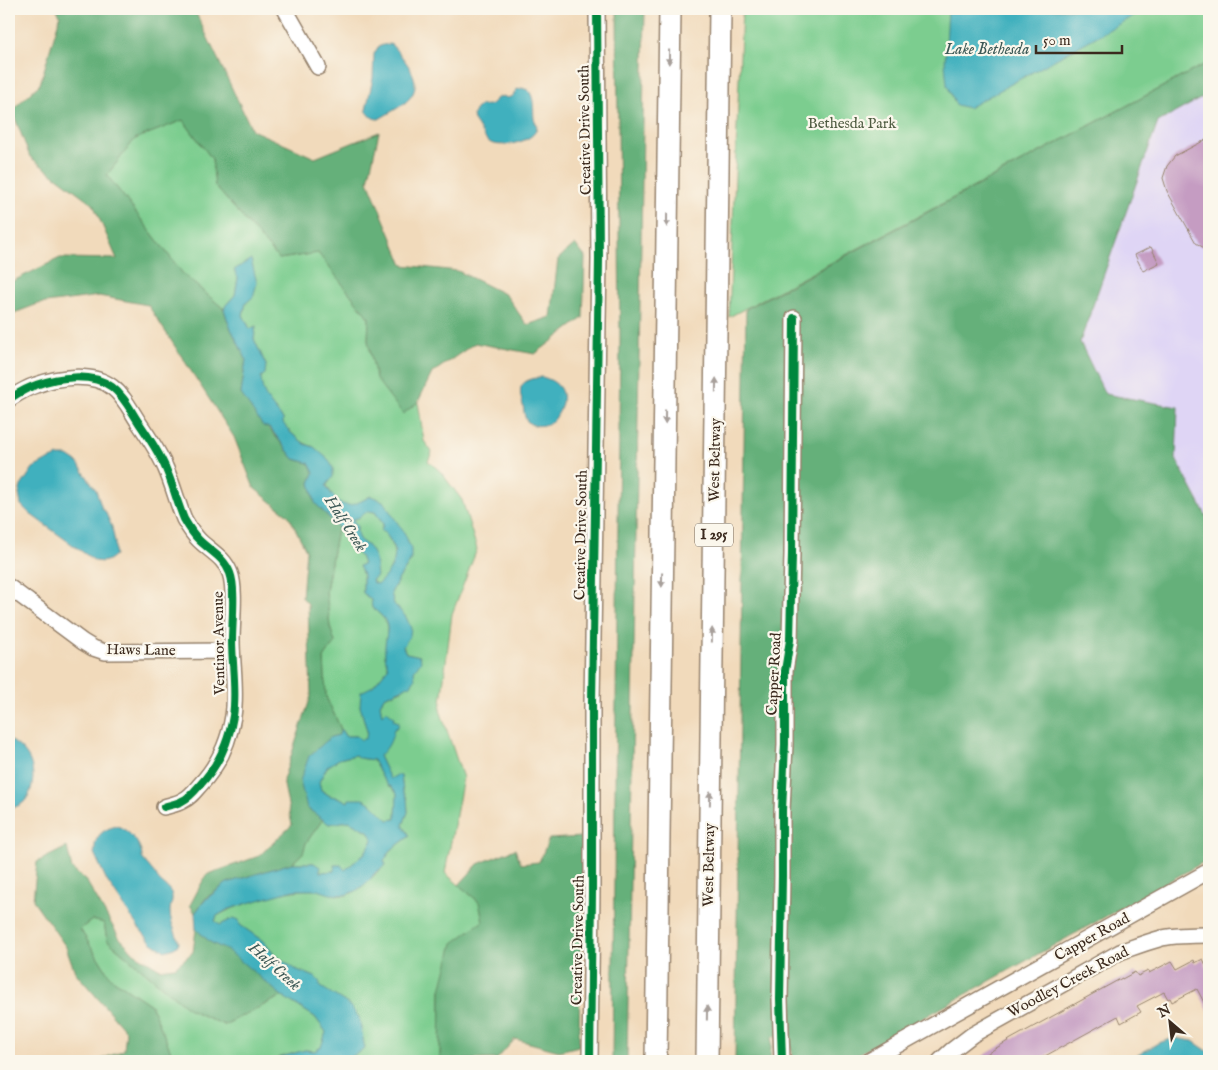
<svg xmlns="http://www.w3.org/2000/svg" width="1218" height="1070" font-family="'IM FELL English',serif">
<style>
.built{fill:#dfd5f5}
.green{fill:#7ccd8f;stroke:#5c7c56}
.forest{fill:#65b07a;stroke:#506d4c}
.water{fill:#41b0be;stroke:#3e6d6e;fill-rule:evenodd}
.building{fill:#c59cc2}
.lines{fill:none;stroke-linecap:round;stroke-linejoin:round}
.minor-casing{stroke:#96826c;stroke-width:18}
.highway-casing{stroke:#96826c;stroke-width:24}
.minor{stroke:#fff;stroke-width:15}
.highway{stroke:#fff;stroke-width:21}
.cycleway-casing{stroke:#fbf7ec;stroke-width:11}
.cycleway{stroke:#00873e;stroke-width:8}
.oneway{fill:#a79f9a}
.labels{text-anchor:middle;dominant-baseline:central;stroke-width:4.5;stroke-linejoin:round;paint-order:stroke}
.shield{fill:#fbf7ec;stroke:#75685c;stroke-width:1}
.shield-label{font-size:14px;font-weight:bold;fill:#3b2a1e}
.park-label{font-size:15px;fill:#4e5b40;stroke:#fbf7ec}
.street-label{font-size:15px;fill:#3b2a1e;stroke:#fbf7ec}
.water-label{font-size:16px;font-style:italic;fill:#3d5956;stroke:#fbf7ec}
</style>
<rect width="100%" height="100%" fill="#fbf7ec"/>
<filter id="ink" filterUnits="userSpaceOnUse"><feTurbulence type="fractalNoise" baseFrequency=".02" numOctaves="2"/><feDisplacementMap in="SourceGraphic" scale="10" xChannelSelector="R" yChannelSelector="G"/><feConvolveMatrix kernelMatrix="1 2 1 2 8 2 1 2 1" color-interpolation-filters="sRGB"/></filter>
<filter id="wash" filterUnits="userSpaceOnUse"><feTurbulence type="fractalNoise" baseFrequency=".0096" numOctaves="4" result="noise"/><feDisplacementMap in="SourceGraphic" scale="20" xChannelSelector="R" yChannelSelector="G"/><feGaussianBlur stdDeviation="1.12" result="paint"/><feColorMatrix in="noise" values="0 0 0 0 0 0 0 0 0 0 0 0 0 0 0 0 0 1.4 0 .05"/><feComposite in="paint" operator="in"/></filter>
<g filter="url(#wash)">
<rect width="100%" height="100%" fill="#f1dabb"/>
<path class="built" d="M1209 94V521L1176 459 1178 407 1105 394 1080 342 1158 122Z"/>
<g class="green">
<path d="M742 9H1209V62L729 317Z"/>
<path d="M183 120 212 159 215 186 279 259 318 253 369 318 368 341 403 413 418 402 424 441 432 452 428 461 440 471 462 500 477 549 452 614 440 710 463 778 445 873 479 902 483 921 441 990 440 1061H343L365 1048 348 1004 320 987 315 977 295 969 275 955 263 941 240 925 234 918 220 925 215 921 217 916C240 903 291 887 317 890 327 891 336 897 347 895 363 890 373 874 386 865L384 861 391 850 410 836 403 825 408 812 407 798 403 791 401 776 390 780 379 756 394 729 398 722 393 720 386 711 382 716 380 704 384 697 402 690 414 671 420 656 406 653 403 646 410 635 406 617 394 604 391 593 398 580 411 560 371 496C364 499 357 506 349 506 328 505 319 463 314 447 300 443 292 434 282 423L283 419C274 408 257 392 261 376 262 373 264 369 266 365L254 339 256 326 250 329 243 315 246 303 238 278 235 295 226 305 224 309 184 275 107 175 135 139Z"/>
<path d="M368 511 375 512 383 524 385 532 392 544 395 558 388 574 378 584 373 583 368 546C358 539 356 539 357 526L354 522 353 519 358 518Z"/>
<path d="M338 527 345 540 360 556 363 564 359 566 363 575V593L371 600 372 608C393 622 386 630 385 652 385 657 387 663 388 668L373 686 360 706 367 731 366 738 361 740 357 736H345L341 729 326 697 324 658 335 642 330 627 326 591 336 534Z"/>
<path d="M355 755 359 758 373 760 382 777 388 785 393 788 397 794 396 819 388 820 372 804 348 802 340 798 330 796 321 790 319 782 327 767 339 759Z"/>
<path d="M323 819 329 824 349 821 368 831 373 840 364 854 345 870 334 865 336 871 320 872 314 863H292L303 853 306 843Z"/>
<path d="M92 920 104 923 107 940 189 1009 224 1025 282 996 315 1017 326 1032 322 1047 315 1051 305 1050 278 1058 274 1061H171L172 1054 151 1005 111 978 80 929Z"/>
</g>
<g class="forest">
<path d="M57 9H194L252 130 315 158 379 132 368 181 403 265 458 271 506 295 527 325 551 317 558 259 575 244 585 257 583 318 535 354 475 343 432 373 418 402 403 414 376 379 368 341 369 318 318 253 279 259 215 186 212 159 183 120 135 139 107 175 184 275 224 309 229 325 246 359 241 394 294 459 309 463 314 473 310 483 315 503 338 527 336 534 326 591 330 627 335 642 324 658 326 697 341 729 339 735 331 737 307 808 323 819 306 843 303 853 292 863 227 883 206 898 195 913 190 905 206 875 259 856 292 825 283 780 311 696 308 604 302 597 306 550 289 516 254 488 234 437 148 305 99 296 38 304 9 315V283L60 258 117 259 93 204 30 157 12 110 40 84 60 16Z"/>
<path d="M617 9H645L627 1061H612L620 341Z"/>
<path d="M1209 62V94L1158 122 1080 342 1105 394 1178 407 1176 459 1209 521V859L846 1061H794L788 1036 772 1037 770 1061H735L746 309Z"/>
<path d="M582 837 579 1046 559 1051 515 1039 497 1059 440 1060 441 990 453 943 483 921 479 902 459 885 478 864 515 849 521 864 539 862 549 839Z"/>
<path d="M67 847 72 869 87 882 119 937 134 953 160 969 175 967 193 952 196 929 210 942 230 951 282 996 224 1025 189 1009 107 940 104 923 92 920 80 929 111 978 151 1005 172 1054 171 1061H97L124 1050 126 1031 75 972 66 947 33 900 37 862Z"/>
</g>
<g class="water">
<path d="M948 9H1146L968 108 956 105 947 85 945 64Z"/>
<path d="M391 44C403 58 426 81 409 99 403 106 387 114 379 119 372 119 370 116 366 110L373 78 374 54 378 47 383 45Z"/>
<path d="M522 88 528 90C535 97 533 109 534 119 535 123 538 125 536 130 532 142 502 148 491 143 483 138 482 133 477 125 473 120 471 114 477 108 482 103 486 107 491 104 497 99 494 99 503 96L507 98 513 96 516 90Z"/>
<path d="M251 259 257 283 253 297 246 303 243 315 250 329 256 326 254 339 266 365 265 374 261 377C261 395 272 406 283 419V423L291 433 305 444 314 447 329 460 333 468V477L326 486C342 510 347 509 371 496L383 501 405 534 411 549V560L398 580 391 593 394 604 406 617 411 628 410 635 403 647 406 653 420 656 421 661 414 671 415 679 411 685 384 697 380 704 382 715 386 710 394 717 393 720 399 722 398 727 394 729C392 740 388 749 379 756L390 779 397 775 401 776 403 791 407 798 408 812 403 825 410 836 391 850 384 861 386 865 375 873 368 882 356 891 345 895 330 894 318 890H294L248 903 227 910 217 916 215 921 220 925 234 918 239 920 240 925 263 941 275 955 295 969 315 977 319 981 321 987 348 1004 359 1017 365 1049 343 1061H274L278 1058 305 1050 315 1051 321 1047 326 1032 315 1017 282 996 230 952 210 942 196 929 195 913 206 899 227 883 292 863H314L320 867V872L335 871 334 865H341L345 870 364 854 373 840 368 831 349 821 329 824 307 808 300 781 309 756 331 737 339 735 341 729 345 736H357L361 740 366 738 367 731 360 706 361 692 373 686 388 668C387 664 386 660 385 656 383 632 397 625 372 608L371 600 363 593V575L359 566 363 564 360 556 345 540 338 527 315 503 310 483 314 473 309 463 294 459 270 428 263 426 241 394 246 359 229 325 224 309 226 305 235 295 238 278 234 270ZM368 511 375 512 383 524 381 531C386 533 387 536 390 540 401 557 391 571 378 584L373 583 372 580 377 576C376 569 376 558 372 552 365 538 356 546 357 526L354 522 353 519 358 518ZM355 755 359 758 373 760 382 777 388 785 393 788 397 794 396 819 388 820 372 804 363 799H349L348 802 340 798 330 796 321 790 319 782 327 767 339 759Z"/>
<path d="M542 377C561 382 567 394 559 412 557 415 555 420 552 422 545 426 532 428 527 421 524 417 524 410 523 405 517 385 521 380 542 377Z"/>
<path d="M58 456H68L77 462 96 490 102 509 105 511 112 527 115 543V555C108 561 105 563 95 561L30 514 21 505 19 494 21 486 33 468 46 461Z"/>
<path d="M9 739C15 743 22 748 26 754 36 767 35 790 24 802 21 805 15 807 10 809L9 808Z"/>
<path d="M117 826C129 830 142 844 142 858L156 875C158 883 171 887 172 896 173 901 170 906 170 911 170 922 176 932 179 942 178 948 171 949 165 951L152 943 138 927 107 881 94 853C95 851 95 848 95 845 97 833 107 828 117 826Z"/>
<path d="M1175 1038 1193 1041 1209 1052V1061H1128L1158 1043Z"/>
</g>
<g id="blocks">
<g class="building">
<path d="M1209 138V251L1196 243 1167 191 1163 178 1167 166 1175 156Z"/>
<path d="M1151 247 1159 263 1143 271 1135 255Z"/>
<path d="M1203 959 1209 971V1012L1197 989 1172 1002 1170 998 1168 999 1164 992 1137 1006 1141 1012 1121 1023 1118 1016 1036 1061H975L1011 1039 1122 978V979L1135 972 1138 976 1148 971 1149 973 1172 961 1177 969 1194 960 1195 963Z"/>
</g>
</g>
</g>
<g filter="url(#ink)">
<use href="#blocks" fill-opacity="0" stroke="#96826c" stroke-width="1"/>
<g class="lines">
<g class="minor-casing">
<g id="minor">
<path d="M285 9 318 67"/>
<path d="M9 399C17 394 26 388 36 385 58 377 92 372 112 387 124 396 131 411 139 423 149 438 159 452 166 469 173 485 177 502 184 519 188 526 193 534 199 540 210 551 224 557 230 573 236 588 232 623 232 640 232 665 237 691 233 716 229 742 217 767 199 786 194 792 189 798 182 801 177 804 170 805 164 807"/>
<path d="M9 587 83 642 93 648 105 652 232 651"/>
<path d="M590 1061 592 892V702L599 259 597 9"/>
<path d="M782 1061 780 999 782 876V811L785 744V671L790 640 792 554 794 318"/>
<path d="M869 1061 1209 871"/>
<path d="M940 1061 951 1051 972 1035 1120 952C1134 947 1147 942 1162 938 1177 935 1193 935 1209 935"/>
</g>
</g>
<g class="highway-casing">
<g id="highway">
<path d="M656 1061 670 9"/>
<path d="M707 1061 720 9"/>
</g>
</g>
<use href="#minor" class="minor"/>
<use href="#highway" class="highway"/>
<g class="cycleway-casing">
<g id="cycleway">
<path d="M9 399C17 394 26 388 36 385 58 377 92 372 112 387 124 396 131 411 139 423 149 438 159 452 166 469 173 485 177 502 184 519 188 526 193 534 199 540 210 551 224 557 230 573 236 588 232 623 232 640 232 665 237 691 233 716 229 742 217 767 199 786 194 792 189 798 182 801 177 804 170 805 164 807"/>
<path d="M590 1061 592 892V702L599 259 597 9"/>
<path d="M782 1061 780 999 782 876V811L785 744V671L790 640 792 554 794 318"/>
</g>
</g>
<use href="#cycleway" class="cycleway"/>
</g>
<defs><path id="oneway-solid" d="M-6-.8H1V-3.2L6.5 0L1 3.2V.8H-6Z" transform="scale(1.25)"/></defs>
<g class="oneway">
<use href="#oneway-solid" transform="translate(669 57) rotate(91)"/>
<use href="#oneway-solid" transform="translate(667 220) rotate(91)"/>
<use href="#oneway-solid" transform="translate(716 385) rotate(-89)"/>
<use href="#oneway-solid" transform="translate(665 417) rotate(91)"/>
<use href="#oneway-solid" transform="translate(662 580) rotate(91)"/>
<use href="#oneway-solid" transform="translate(712 635) rotate(-89)"/>
<use href="#oneway-solid" transform="translate(710 798) rotate(-89)"/>
<use href="#oneway-solid" transform="translate(707 1013) rotate(-89)"/>
</g>
</g>
<g class="labels">
<rect class="shield" x="695" y="523.5" width="38" height="23" rx="4"/>
<g class="shield-label">
<text x="714" y="535">I 295</text>
</g>
<g class="park-label">
<text x="852" y="123">Bethesda Park</text>
</g>
<g class="street-label">
<text transform="translate(585 130) rotate(-91)">Creative Drive South</text>
<text transform="translate(715 460) rotate(-89)">West Beltway</text>
<text transform="translate(581 535) rotate(-89)">Creative Drive South</text>
<text transform="translate(219 643) rotate(-91)">Ventinor Avenue</text>
<text transform="translate(141 650) rotate(1)">Haws Lane</text>
<text transform="translate(774 674) rotate(-87)">Capper Road</text>
<text transform="translate(709 865) rotate(-89)">West Beltway</text>
<text transform="translate(1092 937) rotate(-29)">Capper Road</text>
<text transform="translate(578 940) rotate(-89)">Creative Drive South</text>
<text transform="translate(1068 982) rotate(-28)">Woodley Creek Road</text>
</g>
<g class="water-label">
<text x="987" y="50">Lake Bethesda</text>
<text transform="translate(345 524) rotate(57)">Half Creek</text>
<text transform="translate(274 967) rotate(42)">Half Creek</text>
</g>
</g>
<rect width="1218" height="1070" fill="none" stroke="#fbf7ec" stroke-width="30"/>
<g transform="translate(1170 1022) rotate(332)" stroke="#fbf7ec" stroke-width="4" paint-order="stroke">
<path d="M0-4L9 19L0 12L-9 19Z" fill="#3b2a1e"/>
<text y="-8" font-size="14" font-weight="bold" text-anchor="middle" fill="#3b2a1e">N</text>
</g>
<path d="M1036 45v8h86v-8" fill="none" stroke="#3b2a1e" stroke-width="2.5"/>
<text x="1043" y="45" font-size="15" fill="#3b2a1e" stroke="#fbf7ec" stroke-width="4" paint-order="stroke">50 m</text>
</svg>
